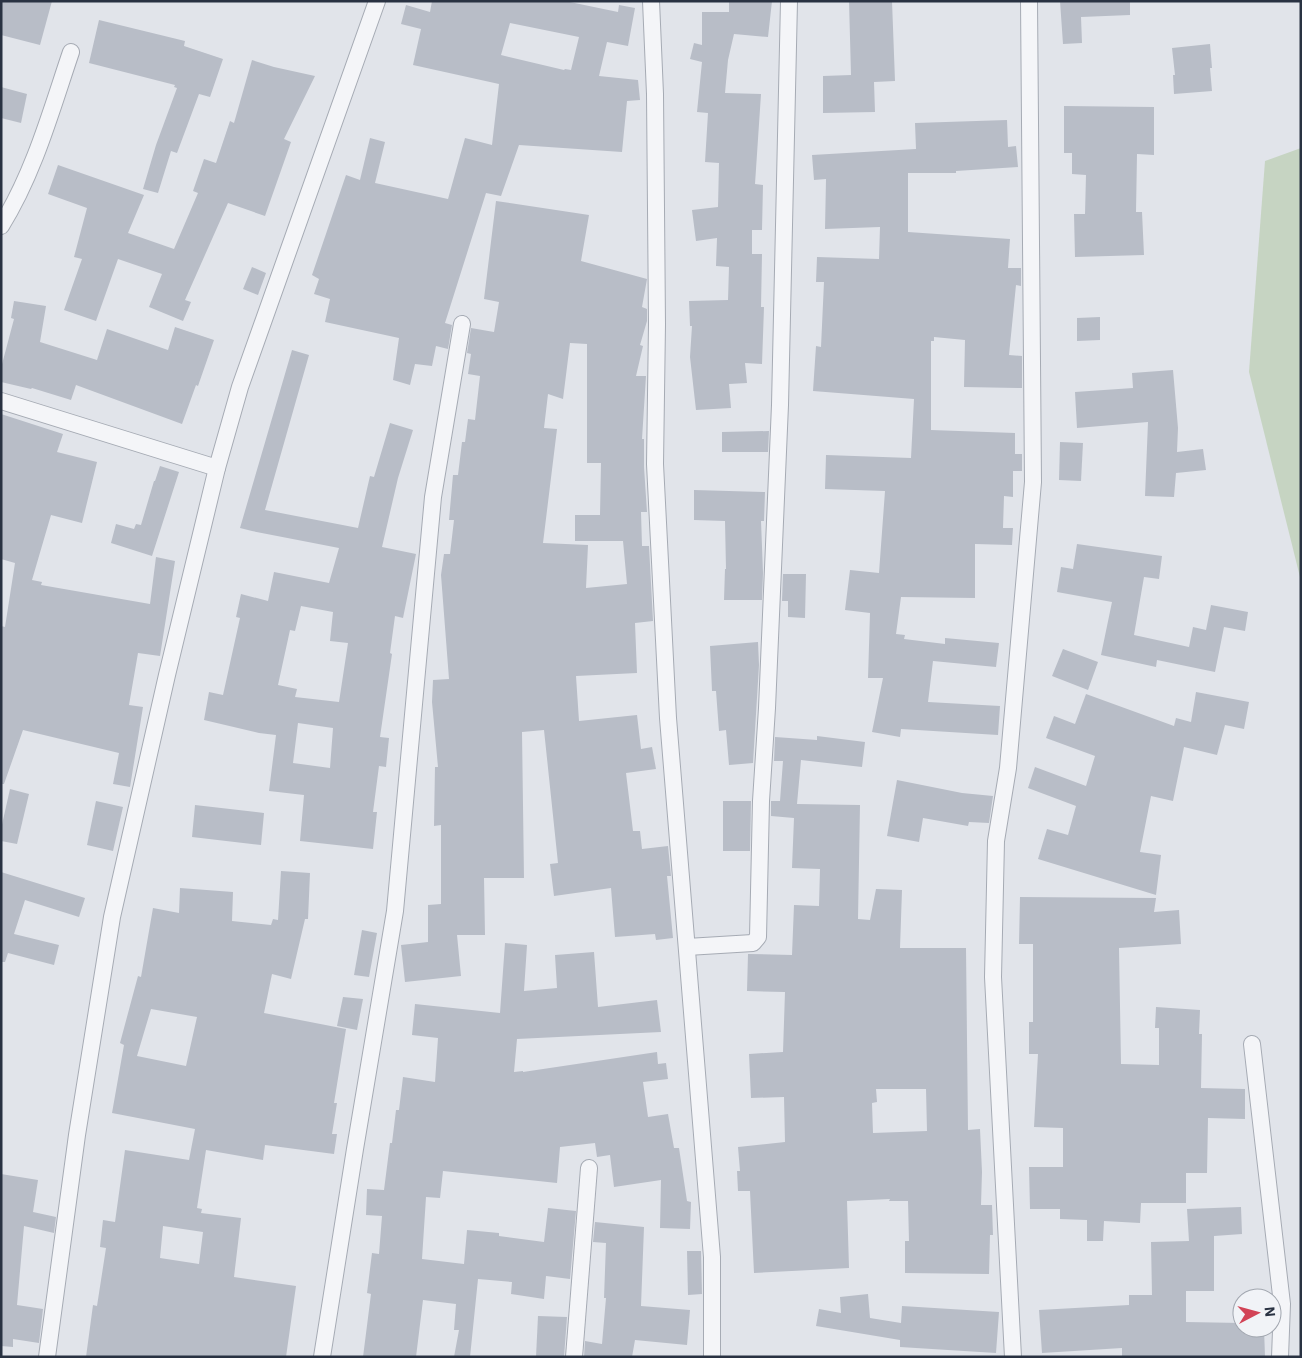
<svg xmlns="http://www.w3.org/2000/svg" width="1302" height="1358" font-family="'IBM Plex Sans',sans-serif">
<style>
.green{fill:#c6d4c2}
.building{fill:#b8bdc7;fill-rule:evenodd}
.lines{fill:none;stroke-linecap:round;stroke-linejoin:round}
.street-casing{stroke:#a6abb4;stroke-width:18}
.street{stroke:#f4f5f8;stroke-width:16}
</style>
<rect width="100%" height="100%" fill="#e1e4ea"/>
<path class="green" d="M1301 148V581L1249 372 1265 161Z"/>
<g class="building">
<path d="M1 1H52L40 45 1 35Z"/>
<path d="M432 1H565L618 12 619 5 635 8 628 46 607 42 599 76 638 80 640 100 627 101 622 152 519 145 501 196 486 193 445 323 452 325 448 349 436 346 432 366 415 364 410 385 393 380 399 338 325 322 330 299 314 294 319 279 312 275 346 175 360 180 370 138 385 142 375 183 448 199 465 138 492 145 499 84 413 65 421 29 401 24 406 5 430 12ZM510 23 579 37 571 70 565 69 564 70 501 55Z"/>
<path d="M729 1H772L768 37 734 34 728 60 725 93 761 94 755 184 763 185 762 230H752V254H762L761 307H764L762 364 745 363 747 383 729 384 731 408 696 410 690 357 692 326H690L689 301 728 300 729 267 716 266 717 238 696 241 692 210 718 207 719 163 705 162 708 113 697 112 702 62 690 59 694 43 702 45V12H729Z"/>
<path d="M849 1H892L895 81 874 82 875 112 823 113V76L851 75Z"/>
<path d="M1060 1H1130V15L1081 17 1082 43 1063 44Z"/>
<path d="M99 20 185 41 184 46 223 59 210 97 199 94 177 153 171 151 158 193 143 189 156 145 177 88 174 87 175 85 89 63Z"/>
<path d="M1210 44 1212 68H1210L1212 91 1174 94 1173 75H1175L1172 48Z"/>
<path d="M252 60 274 67 315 76 284 139 291 142 265 216 228 203 185 300 191 302 183 321 149 307 162 274 118 259 96 321 64 310 82 259 74 257 87 208 48 194 58 165 144 195 128 233 174 249 198 193 193 191 204 159 216 163 230 121 234 123Z"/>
<path d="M1 87 27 94 21 123 1 118Z"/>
<path d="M1064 106 1154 107V155L1137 154 1136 212H1142L1144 255 1075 257 1074 214H1085L1086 175 1072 174V153H1064Z"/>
<path d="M1007 120 1008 147 1016 146 1018 167 956 171V173H908V232L1010 239 1008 268H1021V286L1016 285 1009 355 1022 356V388L964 387 965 340 934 337V341H931V430L1015 433V454H1022V471H1013V497L1004 496 1003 528H1013L1012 545 975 544V598L901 597 896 634 905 635 904 639 945 644V638L999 643 996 667 933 661 928 702 1000 706 998 735 901 729 900 737 872 732 883 678H868L870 613 845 610 850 570 879 573 885 491 825 489 826 455 911 458 914 399 813 391 816 346 821 347 824 282H816L817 257 879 259 880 227 825 229 826 179 814 180 812 155 916 149 915 123Z"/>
<path d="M496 201 589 215 581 261 647 279 642 307 647 309V321L640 345 643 346 636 376H646L642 439H644V467L647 512H641L642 546H649L653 621 635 623 637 673 576 676 579 721 637 715 641 749 652 747 656 769 626 773 630 806 633 831H640L642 849 668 846 671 876H667L673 938 656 940 655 934 615 937 611 888 554 896 550 864 558 863 544 730 522 732 524 878H484L485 935H457L461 976 405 982 401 945 428 942V905L441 904V825L434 826 435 767H438L432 702 433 680 449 679 441 575 444 554H450L454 520H449L453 475H458L462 442H465L468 419 475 420 480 376 468 374 471 354 467 353 471 328 494 332 499 302 484 299ZM570 343 587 344V463H601L600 515H575V541H623L627 584 586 588 588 545 543 543 557 429 544 428 548 394 563 399Z"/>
<path d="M252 267 266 273 258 295 243 289Z"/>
<path d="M14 301 46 306 40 342 97 360 107 329 168 350 175 327 214 340 198 386 196 385 182 424 76 385 71 400 32 388 31 389 1 382V368L14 319 11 318Z"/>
<path d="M1100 317V340L1077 341V318Z"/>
<path d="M292 350 309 355 265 510 358 528 370 476 374 477 390 423 413 430 398 478 382 547 416 554 403 618 395 616 390 653 392 654 380 737 389 738 386 767 379 766 373 812H377L373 849 300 841 304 795 269 791 276 735 259 733 204 720 209 692 223 695 240 618 236 617 241 594 268 601 274 572 329 583 339 548 252 531 240 528ZM301 606 333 612 330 641 348 643 339 702 295 697 297 689 278 685 290 630 295 631ZM298 723 333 728 330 768 293 763Z"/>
<path d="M1173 370 1178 428 1177 452 1203 449 1206 470 1176 473 1174 497 1145 496 1148 422 1077 428 1075 392 1133 388 1132 373Z"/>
<path d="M1 414 63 434 57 452 97 462 82 523 51 515 32 580 42 582 41 585 150 604 156 557 175 561 160 656 138 653 129 705 143 707 130 787 113 784 119 753 23 730 4 784H1V626L5 627 15 563 1 559Z"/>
<path d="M769 431 768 452H722V432Z"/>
<path d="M1060 442 1083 443 1081 481 1059 480Z"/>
<path d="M160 466 179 472 152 556 111 543 116 524 134 529 136 524 141 525 154 481H155Z"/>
<path d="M694 490 765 492 764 521H761L763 573 762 600H724L725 569H726L725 521 694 520Z"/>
<path d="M1077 544 1162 556 1159 579 1144 577 1134 635 1189 647 1193 627 1206 630 1211 605 1248 612 1245 631 1224 627 1215 672 1157 660 1156 667 1101 655 1112 602 1057 592 1061 567 1073 569Z"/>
<path d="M783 574H806L805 618 788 617V601H782Z"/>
<path d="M758 642 759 665 753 763 729 765 726 730 719 731 716 691H712L710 646Z"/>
<path d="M1063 649 1098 662 1088 690 1052 676Z"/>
<path d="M1196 692 1249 702 1244 729 1225 725 1217 755 1184 747 1173 801 1151 796 1140 852 1161 855 1156 895 1038 859 1047 829 1068 835 1076 806 1028 788 1035 767 1086 786 1095 756 1046 738 1054 716 1075 724 1086 694 1174 726 1176 718 1191 722Z"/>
<path d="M817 736 865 742 862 767 801 760 797 804 860 805 858 919 870 920 876 889 902 890 900 948H966L968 1130 980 1129 982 1172 981 1205H992L993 1235H990L989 1274 905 1273V1241H909L908 1201H889L890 1199 847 1201 849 1268 754 1273 750 1191H738L737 1171H740L738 1147 785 1142 784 1097 751 1098 749 1054 783 1052 785 992 747 991 748 954 792 955 794 905 819 906 820 869 792 868 794 818 771 816V801H780L783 761H774L775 737 817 740ZM876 1089H926L927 1131 873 1133 872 1103 877 1102Z"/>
<path d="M897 780 962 793 993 796 989 823 969 822 968 826 923 818 919 842 887 836Z"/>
<path d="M10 789 29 794 17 844 1 841V829Z"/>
<path d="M96 801 123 807 113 851 87 845Z"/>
<path d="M723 801H751L750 851H723Z"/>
<path d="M195 805 264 813 261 845 192 837Z"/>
<path d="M281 871 310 873 308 919H305L291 979 272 974 264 1013 346 1029 334 1103H337L332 1134H337L334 1154 265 1145 263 1160 206 1150 197 1208 202 1209 201 1213 241 1218 234 1277 296 1286 286 1357H86L93 1305 97 1306 106 1248 100 1247 103 1220 115 1222 125 1150 189 1160 195 1129 112 1113 124 1045 120 1043 138 976 141 977 153 908 179 913 180 888 233 892 232 921 271 925 273 919 278 920ZM151 1009 197 1017 186 1066 137 1056ZM163 1226 203 1232 199 1264 160 1258Z"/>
<path d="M1 872 85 898 79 917 25 900 14 934 59 945 54 965 8 953 5 962H1Z"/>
<path d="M1020 897 1156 898 1154 912 1179 910 1181 944 1119 948 1121 1064 1159 1065V1028H1155L1156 1007 1200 1010 1199 1034H1202L1201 1088 1245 1089V1119L1208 1118 1207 1173H1186V1203H1141L1140 1223 1104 1221 1103 1241H1087V1220L1060 1219V1209H1030L1029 1167H1063V1128L1034 1127 1038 1054H1029V1022H1033V944H1019Z"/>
<path d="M362 930 377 933 369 977 354 975Z"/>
<path d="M505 943 527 945 524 991 557 988 555 955 594 952 598 1007 657 1000 661 1032 517 1039 514 1072 523 1071V1072L657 1052 658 1064 666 1063 668 1079 643 1082 648 1117 668 1114 674 1148H679L687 1201 691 1202 690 1229 660 1228 661 1180 614 1187 610 1155 597 1157 595 1143 560 1147 557 1183 443 1171 440 1198 426 1197 422 1259 464 1264 467 1230 499 1233V1236L544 1242 548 1208 576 1211 570 1279 546 1276 544 1299 511 1294 512 1282 478 1279 470 1357H454L459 1330H454L456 1304 423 1300 416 1357H363L371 1294 367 1293 372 1253 379 1254 382 1216 366 1215 367 1189 384 1190 390 1143H392L396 1110H399L403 1077 435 1082 438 1038 412 1035 415 1004 500 1013Z"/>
<path d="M343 997 363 999 357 1030 337 1026Z"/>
<path d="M1 1174 38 1180 33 1212 56 1217 54 1233 24 1226 17 1305 43 1309 39 1343 13 1339V1347L1 1346Z"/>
<path d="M1241 1207 1242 1234 1214 1236V1291H1186V1322L1242 1323V1328H1264L1265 1357H1122V1348L1042 1353 1039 1310 1129 1305V1295H1152L1151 1242 1189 1241 1187 1209Z"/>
<path d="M595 1222 644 1227 641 1306 690 1310 687 1345 635 1340 632 1357H584L585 1341 602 1344 606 1298H604L606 1243 593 1242Z"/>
<path d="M687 1251H701L702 1294 688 1295Z"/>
<path d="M868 1294 870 1318 901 1323 902 1306 999 1312 996 1353 900 1347V1340L816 1326 819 1309 841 1313 840 1297Z"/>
<path d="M538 1316 567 1317 564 1357H536Z"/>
</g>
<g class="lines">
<g class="street-casing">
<g id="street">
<path d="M651 1 655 94 657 324 655 464 668 718 712 1257V1357"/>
<path d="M1 226C34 173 51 111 71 52"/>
<path d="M1 401 217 468"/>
<path d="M687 947 753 943 758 937 761 801 767 708 780 405 789 1"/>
<path d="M1252 1044 1282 1304 1280 1357"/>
<path d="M47 1357 77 1135 112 917 167 675 217 468 240 387 377 1"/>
<path d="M322 1357 355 1149 395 911 433 497 462 324"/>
<path d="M574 1357 589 1168"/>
<path d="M1013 1357 993 977 996 841 1008 768 1033 482 1029 1"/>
</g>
</g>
<use href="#street" class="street"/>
</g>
<rect width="1302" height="1358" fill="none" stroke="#293242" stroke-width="5"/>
<g transform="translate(1257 1313) rotate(84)"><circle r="24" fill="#f1f3f7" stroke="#a1a6af"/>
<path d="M0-4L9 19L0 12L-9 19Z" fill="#d24356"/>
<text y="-8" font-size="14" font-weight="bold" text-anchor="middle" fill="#293242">N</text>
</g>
</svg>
